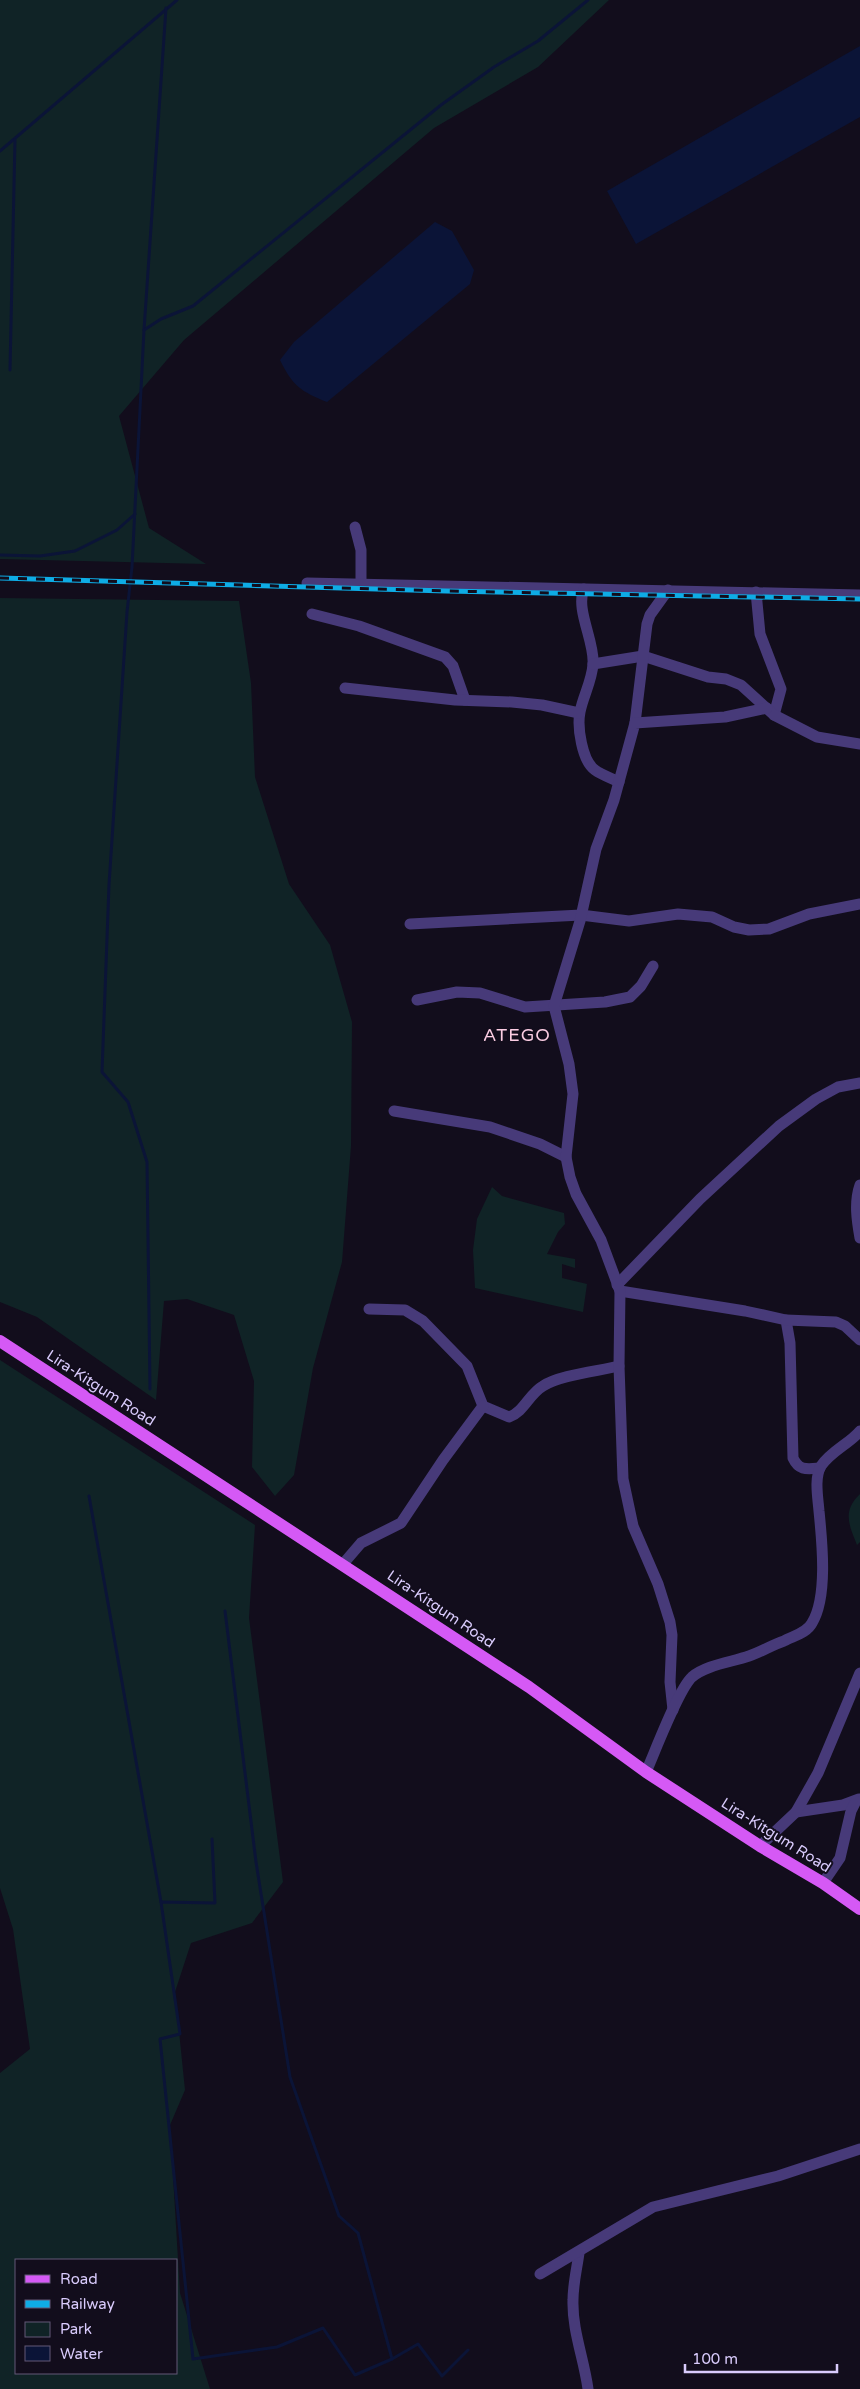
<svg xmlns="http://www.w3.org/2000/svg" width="860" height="2389" font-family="'Varela Round',sans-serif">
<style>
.green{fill:#102326;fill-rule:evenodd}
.water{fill:#0b1437}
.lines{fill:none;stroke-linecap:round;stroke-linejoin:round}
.stream{stroke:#0b1437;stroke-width:3}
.minor{stroke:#473a79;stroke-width:11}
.primary{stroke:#d559f5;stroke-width:12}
.rail-casing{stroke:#0eace5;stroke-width:5}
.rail{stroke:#120d1c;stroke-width:3;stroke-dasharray:9;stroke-linecap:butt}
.labels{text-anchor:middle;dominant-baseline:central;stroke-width:4;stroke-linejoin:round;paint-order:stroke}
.street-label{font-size:15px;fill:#d9cbfc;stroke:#120d1c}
.quarter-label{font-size:18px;letter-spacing:1px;fill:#fccde3;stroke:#120d1c}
</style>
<rect width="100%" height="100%" fill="#120d1c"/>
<g class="green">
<path d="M0 0H609L538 67 434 128 184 340 119 416 149 528 206 564 0 559Z"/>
<path d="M0 598 239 601 251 683 255 777 289 884 330 945 352 1022 351 1146 342 1262 313 1368 294 1475 275 1496 252 1467 254 1381 234 1315 187 1299 164 1301 156 1400 37 1317 0 1302Z"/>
<path d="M492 1187 502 1196 564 1213 565 1224 558 1232 547 1254 575 1259V1268L562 1264V1278L587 1284 583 1312 475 1288 473 1250 477 1219Z"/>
<path d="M0 1360 255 1525 249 1618 283 1882 252 1923 191 1943 175 1992 185 2090 170 2125 180 2293 210 2389H0V2073L30 2049 13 1929 0 1888ZM16 2260H176V2373H16Z"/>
<path d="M860 1494V1542L857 1545C849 1525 842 1511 860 1494Z"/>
</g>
<g class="water">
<path d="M860 46V117L636 244 607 191Z"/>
<path d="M435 222 452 231 474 270 470 284 327 402C301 392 292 385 280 360L294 342Z"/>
</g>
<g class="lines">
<g class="stream">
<path d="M0 151 177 0"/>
<path d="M144 330 166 8"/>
<path d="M10 370 15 140"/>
<path d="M0 555 40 556 75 551 117 530 135 514"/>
<path d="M150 1389 147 1162 128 1102 102 1072 109 885 127 612 132 567 144 330 161 319 193 306 441 105 494 67 538 41 588 0"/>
<path d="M89 1496 161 1902"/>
<path d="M225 1611 256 1862 290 2077 339 2216 358 2233 392 2359"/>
<path d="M212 1839 215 1903 161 1902 180 2034 160 2039 193 2359 277 2347 323 2328 355 2375 392 2359 418 2344 442 2376 468 2350"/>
</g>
<g class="minor">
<path d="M355 527 361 550V584"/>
<path d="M307 583 860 595"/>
<path d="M584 589C575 609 595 642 593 664 592 681 583 696 580 712 577 727 582 761 595 770 602 775 611 778 619 782"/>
<path d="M756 592 760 634 781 689 774 715"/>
<path d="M312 614 359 626 445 657 453 666 465 700"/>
<path d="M593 664 643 656 708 677 726 679 741 685 774 715 817 737 860 744"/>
<path d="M345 688 455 700 512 702 542 705 579 713"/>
<path d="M635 723 647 624 650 615 668 590"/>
<path d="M410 924 581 915 629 921 678 914 712 917 734 927 749 930 769 929 809 914 860 904"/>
<path d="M417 1000 457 992 480 993 525 1007 605 1002 630 997 641 986 653 966"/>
<path d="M394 1111 490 1127 540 1144 566 1157"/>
<path d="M860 1185C854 1202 857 1221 860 1238"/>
<path d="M617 1285 700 1199 779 1126 816 1099 838 1087 860 1083"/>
<path d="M620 1291 745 1311 786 1320 790 1343 793 1458C799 1471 807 1469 820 1468"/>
<path d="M369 1309 405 1310 423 1321 467 1366 483 1406 509 1417C524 1412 529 1394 543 1386 559 1375 599 1371 619 1366"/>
<path d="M786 1320 836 1322 845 1326 860 1340"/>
<path d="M343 1564 361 1543 401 1523 443 1460 483 1406"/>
<path d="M673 1710 670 1682 672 1635 670 1622 658 1584 633 1526 623 1479 619 1366 620 1291 601 1240 576 1194 570 1177 566 1157 573 1094 569 1064 554 1006 580 921 596 849 614 800 635 723 725 717 767 708"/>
<path d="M646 1772C655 1752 678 1690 692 1677 706 1665 732 1662 749 1656 761 1652 772 1645 784 1641 793 1636 807 1633 812 1623 828 1597 822 1541 819 1511 818 1498 814 1478 821 1466 831 1451 849 1444 860 1431"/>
<path d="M796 1812 843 1805 859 1799"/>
<path d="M760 1846 796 1812 818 1773 860 1673"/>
<path d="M823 1883 840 1858 851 1811 856 1801"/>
<path d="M579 2253C577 2268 573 2284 573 2300 572 2330 584 2359 588 2389"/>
<path d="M540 2274 653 2207 778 2176 860 2149"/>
</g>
<path class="primary" d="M0 1341 529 1687 646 1772 760 1846 823 1883 860 1909"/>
<g class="rail-casing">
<path id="rail" d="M0 578 446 591 860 599"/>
</g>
<use href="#rail" class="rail"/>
</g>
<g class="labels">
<g class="street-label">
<text transform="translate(101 1388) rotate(33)">Lira-Kitgum Road</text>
<text transform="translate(441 1609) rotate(34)">Lira-Kitgum Road</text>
<text transform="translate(776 1835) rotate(32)">Lira-Kitgum Road</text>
</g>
<g class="quarter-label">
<text x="517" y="1035">ATEGO</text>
</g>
</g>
<rect x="15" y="2259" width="162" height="115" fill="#120d1c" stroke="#625976"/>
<rect x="25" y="2275" width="25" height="8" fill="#d559f5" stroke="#625976"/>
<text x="60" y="2284" font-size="15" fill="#d9cbfc">Road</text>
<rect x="25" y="2300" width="25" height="8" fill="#0eace5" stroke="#625976"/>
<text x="60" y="2309" font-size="15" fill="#d9cbfc">Railway</text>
<rect x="25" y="2322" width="25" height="15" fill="#102326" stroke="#625976"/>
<text x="60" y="2334" font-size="15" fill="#d9cbfc">Park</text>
<rect x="25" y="2346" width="25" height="15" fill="#0b1437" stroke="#625976"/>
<text x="60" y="2359" font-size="15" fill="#d9cbfc">Water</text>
<path d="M685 2364v8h152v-8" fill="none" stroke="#d9cbfc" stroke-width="2.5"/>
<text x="692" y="2364" font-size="15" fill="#d9cbfc" stroke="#120d1c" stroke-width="4" paint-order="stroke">100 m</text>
</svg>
